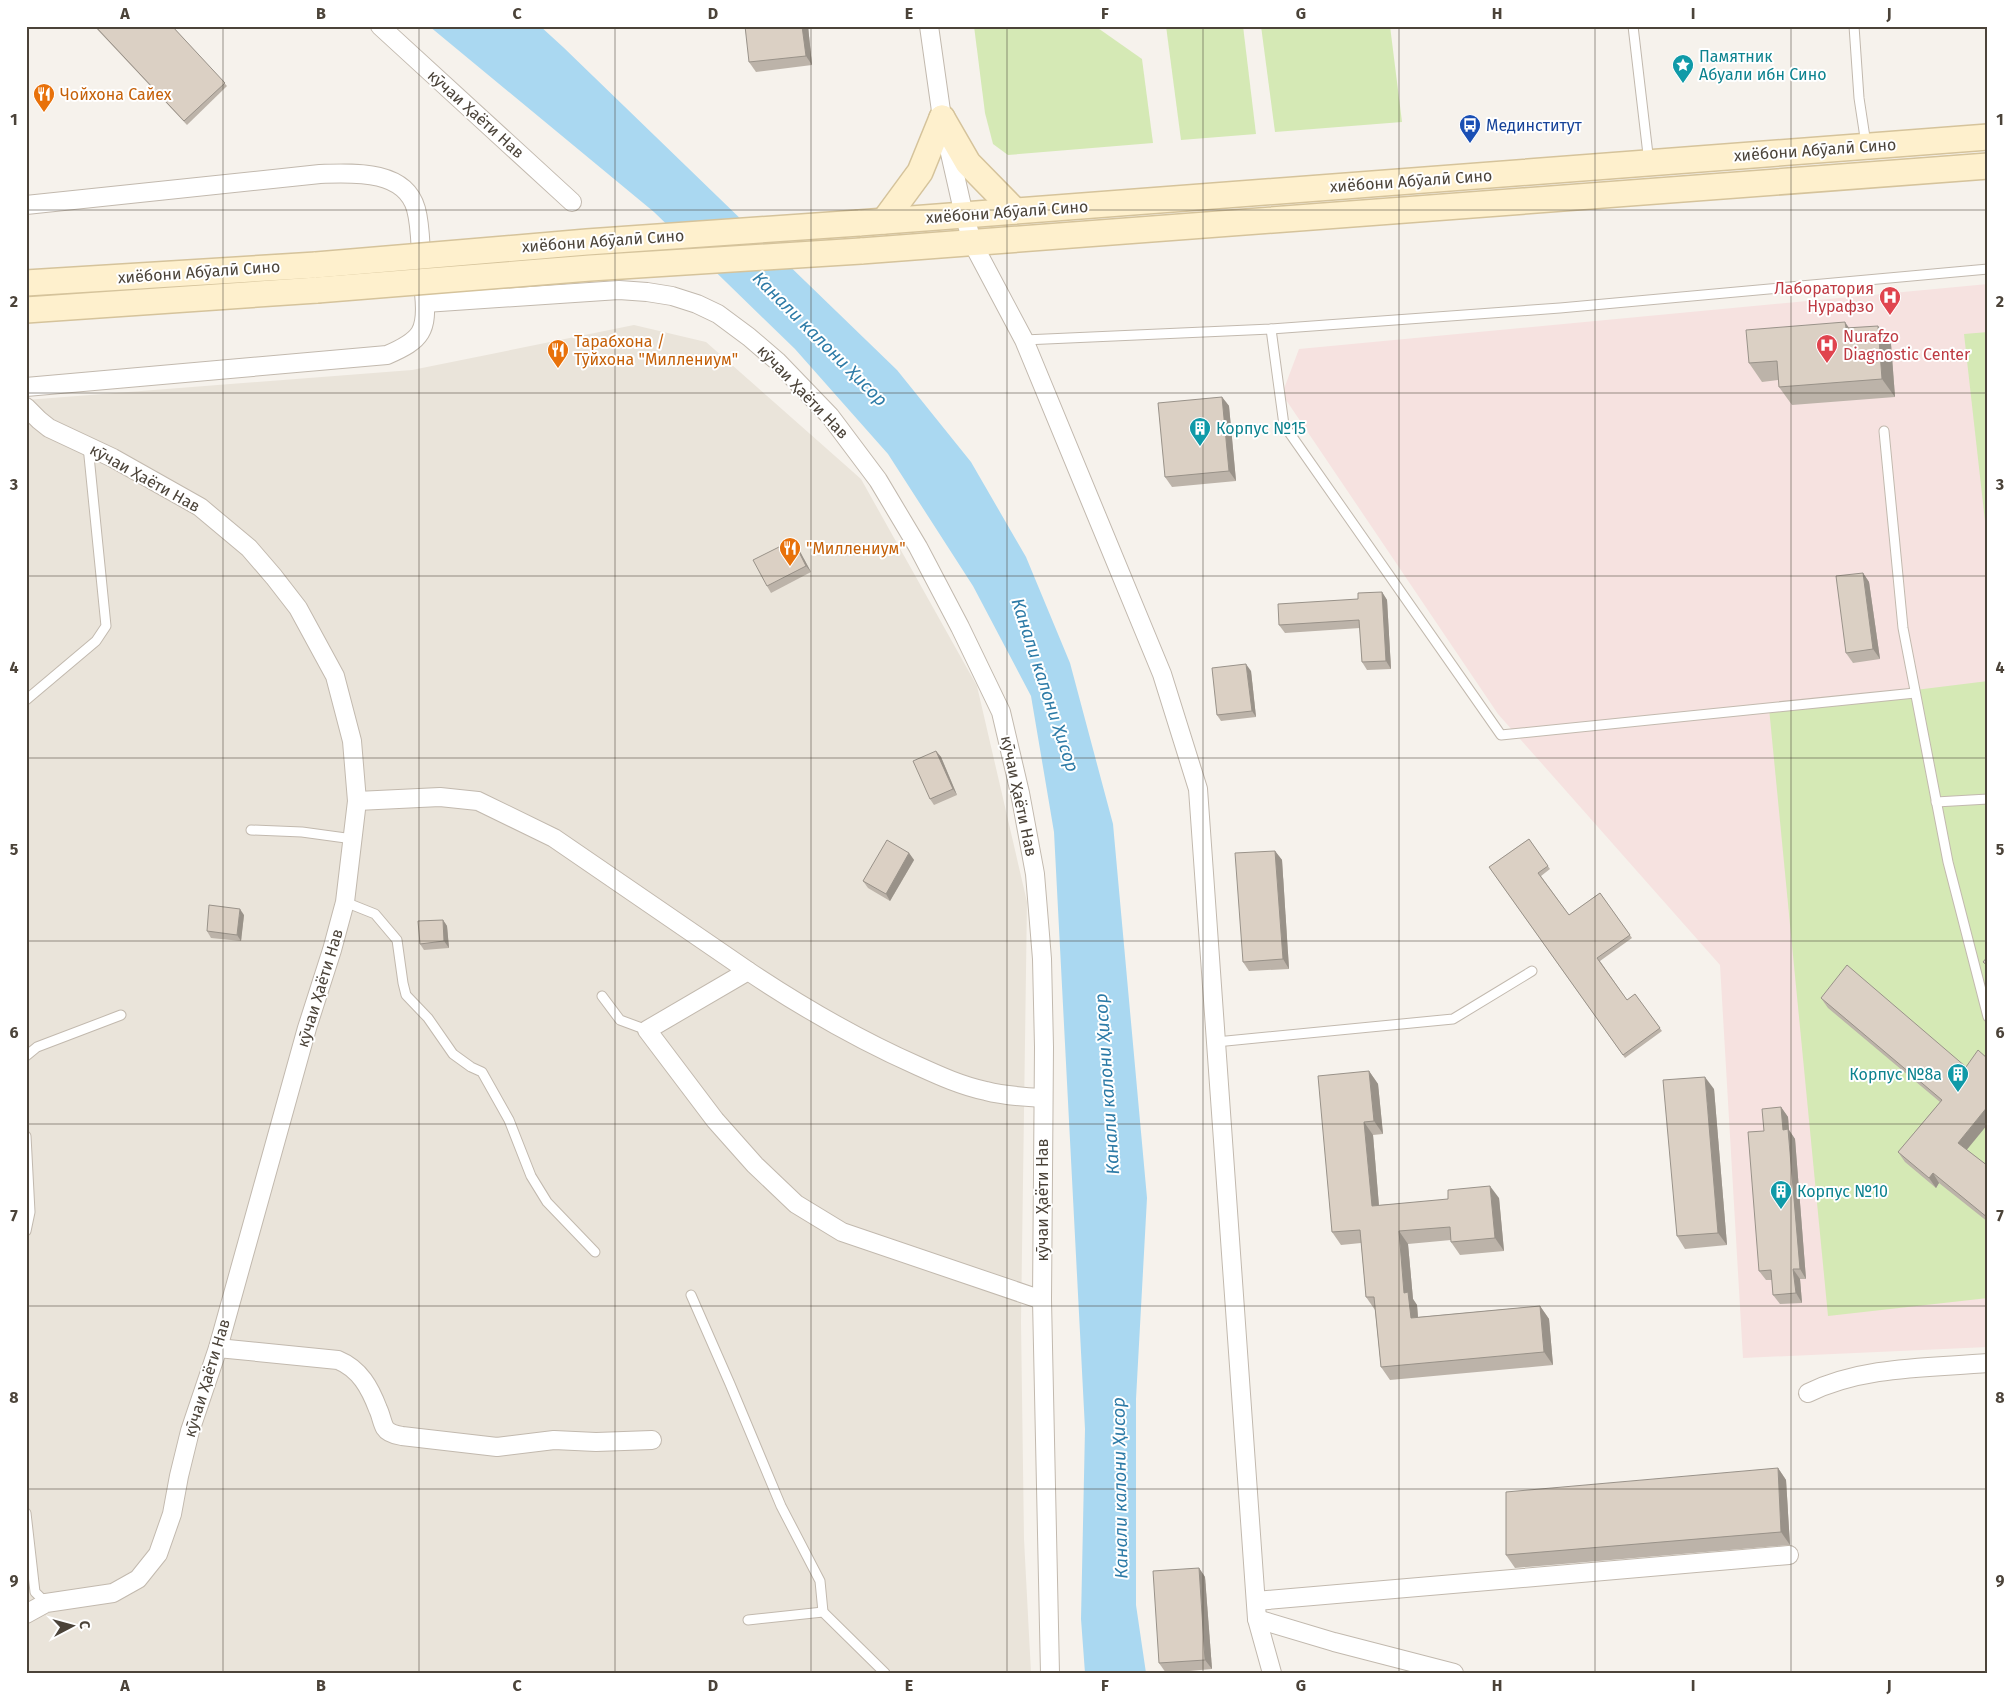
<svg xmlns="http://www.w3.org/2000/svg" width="2014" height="1699" font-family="'Fira Sans',sans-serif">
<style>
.residential{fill:#eae4da}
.medical{fill:#f6e2e0}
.green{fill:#d5e9b5}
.water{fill:#aad8f1}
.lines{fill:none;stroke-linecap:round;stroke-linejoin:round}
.lane-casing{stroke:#c2b9ae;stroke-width:11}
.street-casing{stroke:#c2b9ae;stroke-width:20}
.secondary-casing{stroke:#d5c39b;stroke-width:28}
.lane{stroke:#fff;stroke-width:9}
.street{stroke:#fff;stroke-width:18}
.secondary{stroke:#fef0cd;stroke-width:25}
.secondary-bridge-casing{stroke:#d5c39b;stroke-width:28;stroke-linecap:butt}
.secondary-bridge{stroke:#fef0cd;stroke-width:25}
.wall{fill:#bcb3a9}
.shaded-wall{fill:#999289}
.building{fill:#dbd0c4;stroke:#999289}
.grid{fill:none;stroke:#4b4339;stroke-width:1;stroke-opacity:0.55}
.labels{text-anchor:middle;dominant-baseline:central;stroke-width:4;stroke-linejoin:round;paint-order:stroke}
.culture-label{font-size:16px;fill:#0d838f;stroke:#fff;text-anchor:start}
.food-label{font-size:16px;fill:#c56008;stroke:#fff;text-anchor:start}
.street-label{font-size:16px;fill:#4b4339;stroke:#fff}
.transit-label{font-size:16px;fill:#164399;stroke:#fff;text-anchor:start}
.health-label{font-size:16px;fill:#be3a42;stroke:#fff;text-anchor:end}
.water-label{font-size:18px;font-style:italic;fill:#2d7ba7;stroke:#fff}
.neatline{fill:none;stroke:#4b4339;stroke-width:2}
.grid-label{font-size:16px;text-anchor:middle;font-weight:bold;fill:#4b4339}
</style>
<rect width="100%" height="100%" fill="#f6f2ec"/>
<path class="residential" d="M634 325 706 342 861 479 977 686 1027 902 1021 1322 1024 1539 1031 1673H26V400L412 370Z"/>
<path class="medical" d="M1988 284V1347L1743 1358 1720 965 1498 714 1282 394 1299 349Z"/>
<g class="green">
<path d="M974 26H1095L1142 59 1153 143 1008 155 993 144 985 113Z"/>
<path d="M1166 26H1243L1256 134 1181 140Z"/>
<path d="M1261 26H1390L1402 122 1275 132Z"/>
<path d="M1988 332V548L1964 334Z"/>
<path d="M1988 681V1298L1828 1316 1769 708Z"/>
</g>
<path class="water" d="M429 26H540L563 47 897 370 971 462 1026 557 1070 663 1113 824 1147 1198 1136 1399V1605L1146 1673H1085L1081 1619 1085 1429 1054 832 1031 696 973 586 888 454 795 349 654 212Z"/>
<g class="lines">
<g class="lane-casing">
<g id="lane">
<path d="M1633 26 1649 163"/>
<path d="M1854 26 1859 98 1866 144"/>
<path d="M1271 329 1284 425 1501 735 1915 693"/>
<path d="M1024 340 1271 329 1560 308 1988 269"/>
<path d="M1884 431 1903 628 1948 862 1988 1017"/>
<path d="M26 700 96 641 106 626 88 446"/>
<path d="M1936 802 1988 799"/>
<path d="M251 830 302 832 353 839"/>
<path d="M345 902 375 914 397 940 403 983 406 995 428 1018 453 1054 471 1067 482 1072 509 1120 531 1176 547 1202 595 1252"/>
<path d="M602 996 620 1020 647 1030"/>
<path d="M1216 1042 1453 1019 1532 971"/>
<path d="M26 1056 37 1047 121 1015"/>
<path d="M26 1136 30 1212 26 1231"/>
<path d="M691 1295 730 1384 781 1506 820 1581 823 1612"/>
<path d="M26 1513 35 1592 46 1603"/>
<path d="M748 1620 823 1612 885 1673"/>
</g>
</g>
<g class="street-casing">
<g id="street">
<path d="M380 26 572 202"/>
<path d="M929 26 942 118 964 215 973 244 1024 340 1162 674 1198 789 1257 1619 1272 1673"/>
<path d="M26 205 320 174C352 173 405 169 416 209 421 227 420 248 422 267"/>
<path d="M425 303 619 290 647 292 672 296 697 304 718 314 749 337 777 361 830 416 878 480 918 547 960 627 1001 712 1020 793 1035 874 1042 959 1044 1047 1042 1300 1050 1673"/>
<path d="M26 387 387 355C422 340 428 331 424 293"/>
<path d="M26 407 39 420 49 428 113 458 200 507 249 548 274 577 298 608 335 676 352 741 357 801 345 902 332 950 307 1028 218 1348 190 1431 179 1476 172 1514 158 1554 138 1579 113 1593 46 1603 26 1614"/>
<path d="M357 801 440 797 478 801 554 838 748 971 647 1030 715 1120 755 1165 796 1204 842 1232 1042 1300"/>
<path d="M748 971C802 1007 859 1040 918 1066 940 1076 962 1086 986 1091 1005 1096 1024 1097 1043 1098"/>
<path d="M218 1348 338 1360C360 1369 370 1388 378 1409 381 1415 382 1423 385 1428 388 1433 396 1435 402 1436L497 1447 554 1440 596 1442 652 1440"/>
<path d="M1808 1393C1863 1366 1928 1368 1988 1363"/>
<path d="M1256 1601 1789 1555"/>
<path d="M1257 1619 1334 1642 1454 1673"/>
</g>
</g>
<g class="secondary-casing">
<g id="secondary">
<path d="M942 118 968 163 1015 211"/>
<path d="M884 221 920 172 942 118"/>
<path d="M859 223 1988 137"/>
<path d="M861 251 1988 166"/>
<path d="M26 283 316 265"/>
<path d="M26 310 317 290"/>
</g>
</g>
<use href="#lane" class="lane"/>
<use href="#street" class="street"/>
<use href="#secondary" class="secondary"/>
<g class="secondary-bridge-casing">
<g id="secondary-bridge">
<path d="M316 265 587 242 859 223"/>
<path d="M317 290 590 268 861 251"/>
</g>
</g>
<use href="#secondary-bridge" class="secondary-bridge"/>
</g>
<g class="wall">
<path d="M94 26H172L227 86 187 125Z"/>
<path d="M808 26 812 65 756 72 749 62Z"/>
<path d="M1850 328 1891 344 1895 397 1792 405 1779 387 1778 380 1762 382 1749 363Z"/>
<path d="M1222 397 1229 406 1236 481 1172 487 1165 477Z"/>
<path d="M793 540 797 546 811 572 771 593 767 586Z"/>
<path d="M1863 573 1869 582 1880 659 1853 663 1846 653Z"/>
<path d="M1382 592 1387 600 1391 669 1367 670 1362 662 1360 628 1285 633 1279 625Z"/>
<path d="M1251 671 1256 717 1221 721 1217 715Z"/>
<path d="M936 751 941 757 957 795 934 805 930 799Z"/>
<path d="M1529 839 1550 869 1541 876 1569 915 1600 893 1632 938 1600 961 1627 1000 1635 994 1662 1031 1625 1058 1489 867Z"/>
<path d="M1275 851 1282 860 1289 969 1249 971 1243 962Z"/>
<path d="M909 853 914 860 890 901 868 888 863 881Z"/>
<path d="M244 915 241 941 211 938 207 931Z"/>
<path d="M443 920 447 926 449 948 424 950 420 944Z"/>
<path d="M1821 998 1966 1067 1967 1150 1988 1166V1222L1939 1183 1936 1188 1905 1162 1898 1152 1940 1102 1828 1008Z"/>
<path d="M1369 1071 1378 1084 1383 1134 1373 1135 1379 1205 1499 1198 1504 1251 1460 1255 1451 1242V1240L1408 1244 1413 1299 1417 1305 1418 1317 1540 1306 1549 1319 1553 1365 1390 1380 1381 1367 1375 1310 1366 1297 1361 1243 1341 1245 1332 1232Z"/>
<path d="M1714 1089 1727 1245 1685 1249 1677 1236Z"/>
<path d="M1781 1107 1788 1117 1789 1130 1795 1139 1806 1279H1800L1802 1303 1780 1304 1773 1295 1772 1280H1766L1759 1271 1764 1131Z"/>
<path d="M1778 1468 1786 1480 1790 1545 1515 1568 1506 1555Z"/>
<path d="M1199 1568 1205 1577 1212 1669 1166 1673 1159 1663Z"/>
</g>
<g class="shaded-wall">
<path d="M802 26H808L812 65 806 56Z"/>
<path d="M1845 322 1858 341 1846 328Z"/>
<path d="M1878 326 1891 344 1895 397 1882 379Z"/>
<path d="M1222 397 1229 406 1236 481 1229 471Z"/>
<path d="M793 540 797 546 811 572 806 566Z"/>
<path d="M1863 573 1869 582 1880 659 1873 649Z"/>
<path d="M1382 592 1387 600 1391 669 1386 661Z"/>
<path d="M1246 664 1251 671 1256 717 1252 711Z"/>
<path d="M936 751 941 757 957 795 953 789Z"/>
<path d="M1275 851 1282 860 1289 969 1283 959Z"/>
<path d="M909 853 914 860 890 901 886 894Z"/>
<path d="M240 909 244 915 241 941 237 935Z"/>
<path d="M443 920 447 926 449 948 444 941Z"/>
<path d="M1369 1071 1378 1084 1383 1134 1374 1121Z"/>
<path d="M1705 1077 1714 1089 1727 1245 1718 1233Z"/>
<path d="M1988 1106V1124L1965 1152 1958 1143Z"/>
<path d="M1781 1107 1788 1117 1789 1130 1795 1139 1806 1279 1800 1269 1783 1130Z"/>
<path d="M1364 1122 1373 1135 1380 1219 1372 1206Z"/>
<path d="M1933 1173 1939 1183 1936 1188 1929 1178Z"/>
<path d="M1490 1186 1499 1198 1504 1251 1495 1238Z"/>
<path d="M1399 1231 1408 1244 1413 1299 1417 1305 1419 1331 1411 1318 1404 1293Z"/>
<path d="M1793 1269 1800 1279 1802 1303 1796 1293Z"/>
<path d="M1540 1306 1549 1319 1553 1365 1544 1352Z"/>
<path d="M1778 1468 1786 1480 1790 1545 1781 1532Z"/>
<path d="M1199 1568 1205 1577 1212 1669 1205 1660Z"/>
</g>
<g class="building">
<path d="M95 26H172L225 83 184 121Z"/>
<path d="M745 26H802L806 56 749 62Z"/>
<path d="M1845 322 1846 328 1878 326 1882 379 1779 387 1777 361 1749 363 1746 330Z"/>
<path d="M1222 397 1229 471 1165 477 1158 403Z"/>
<path d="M793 540 806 566 767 586 753 560Z"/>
<path d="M1863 573 1873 649 1846 653 1836 576Z"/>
<path d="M1382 592 1386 661 1362 662 1359 620 1279 625 1278 604 1358 599V593Z"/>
<path d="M1246 664 1252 711 1217 715 1212 668Z"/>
<path d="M936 751 953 789 930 799 913 761Z"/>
<path d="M1529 839 1548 866 1538 873 1569 915 1600 893 1630 935 1597 958 1627 1000 1635 994 1660 1028 1623 1055 1489 867Z"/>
<path d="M887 840 909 853 886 894 863 881Z"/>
<path d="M1275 851 1283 959 1243 962 1235 853Z"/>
<path d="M209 905 240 909 237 935 207 931Z"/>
<path d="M443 920 444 941 420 944 418 921Z"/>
<path d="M1988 956V966L1983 962Z"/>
<path d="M1847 965 1966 1067 1978 1050 1988 1059V1106L1958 1143 1988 1166V1218L1933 1173 1929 1178 1898 1152 1942 1100 1821 998Z"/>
<path d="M1369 1071 1374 1121 1364 1122 1372 1206 1448 1199V1190L1490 1186 1495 1238 1451 1242 1450 1227 1399 1231 1404 1293 1408 1292 1411 1318 1540 1306 1544 1352 1381 1367 1374 1297H1366L1360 1230 1332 1232 1318 1076Z"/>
<path d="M1705 1077 1718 1233 1677 1236 1663 1080Z"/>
<path d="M1781 1107 1783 1130 1788 1129 1800 1269H1793L1796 1293 1773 1295 1771 1270 1759 1271 1748 1132 1764 1131 1762 1109Z"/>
<path d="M1778 1468 1781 1532 1506 1555V1492Z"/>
<path d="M1199 1568 1205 1660 1159 1663 1153 1571Z"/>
</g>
<path class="grid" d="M223 26V1673M419 26V1673M615 26V1673M811 26V1673M1007 26V1673M1203 26V1673M1399 26V1673M1595 26V1673M1791 26V1673M26 210H1988M26 393H1988M26 576H1988M26 758H1988M26 941H1988M26 1124H1988M26 1306H1988M26 1489H1988"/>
<defs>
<g id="sight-pin" transform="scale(1.125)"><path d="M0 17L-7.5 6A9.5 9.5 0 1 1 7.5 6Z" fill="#0f9aa8" stroke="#fff"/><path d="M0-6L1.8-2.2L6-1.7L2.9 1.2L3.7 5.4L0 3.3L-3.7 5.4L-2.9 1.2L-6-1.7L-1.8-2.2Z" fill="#fff"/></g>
<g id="restaurant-pin" transform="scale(1.125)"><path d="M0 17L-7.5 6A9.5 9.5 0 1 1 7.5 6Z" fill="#e8710a" stroke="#fff"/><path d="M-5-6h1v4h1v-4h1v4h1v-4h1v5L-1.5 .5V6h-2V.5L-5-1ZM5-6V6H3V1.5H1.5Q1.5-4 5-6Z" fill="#fff"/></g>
<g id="bus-pin" transform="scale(1.125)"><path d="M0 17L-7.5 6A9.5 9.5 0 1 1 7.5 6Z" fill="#1a4fb4" stroke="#fff"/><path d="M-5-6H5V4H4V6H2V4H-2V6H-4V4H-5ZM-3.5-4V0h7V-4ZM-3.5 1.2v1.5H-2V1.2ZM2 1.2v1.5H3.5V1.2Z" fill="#fff"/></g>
<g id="hospital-pin" transform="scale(1.125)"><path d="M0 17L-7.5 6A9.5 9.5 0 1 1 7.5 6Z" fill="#e0444e" stroke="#fff"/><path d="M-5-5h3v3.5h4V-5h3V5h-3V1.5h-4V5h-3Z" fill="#fff"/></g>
<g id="building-pin" transform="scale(1.125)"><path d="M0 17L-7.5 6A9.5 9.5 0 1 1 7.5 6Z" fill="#0f9aa8" stroke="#fff"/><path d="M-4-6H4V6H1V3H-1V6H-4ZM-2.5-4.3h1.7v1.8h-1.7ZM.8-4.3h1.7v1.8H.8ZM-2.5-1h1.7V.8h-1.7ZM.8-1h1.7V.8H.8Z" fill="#fff"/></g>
</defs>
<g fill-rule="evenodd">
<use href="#sight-pin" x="1683" y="65"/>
<use href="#restaurant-pin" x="44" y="94"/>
<use href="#bus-pin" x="1470" y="125"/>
<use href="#hospital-pin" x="1890" y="297"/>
<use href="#hospital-pin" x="1827" y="345"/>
<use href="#restaurant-pin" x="558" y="350"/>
<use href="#building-pin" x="1200" y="428"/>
<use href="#restaurant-pin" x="790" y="548"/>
<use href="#building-pin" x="1958" y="1074"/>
<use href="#building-pin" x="1781" y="1191"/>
</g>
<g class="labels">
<g class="culture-label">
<text x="1699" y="56">Памятник<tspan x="1699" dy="18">Абуали ибн Сино</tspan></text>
<text x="1216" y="428">Корпус №15</text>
<text x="1942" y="1074" text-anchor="end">Корпус №8а</text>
<text x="1797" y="1191">Корпус №10</text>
</g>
<g class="food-label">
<text x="60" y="94">Чойхона Сайех</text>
<text x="574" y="341">Тарабхона /<tspan x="574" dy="18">Тӯйхона "Миллениум"</tspan></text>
<text x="806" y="548">"Миллениум"</text>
</g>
<g class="street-label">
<text transform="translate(476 114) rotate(42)">кӯчаи Ҳаёти Нав</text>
<text transform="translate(1815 150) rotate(-4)">хиёбони Абӯалӣ Сино</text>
<text transform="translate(1411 181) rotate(-4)">хиёбони Абӯалӣ Сино</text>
<text transform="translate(1007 212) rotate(-4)">хиёбони Абӯалӣ Сино</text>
<text transform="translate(603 241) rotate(-4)">хиёбони Абӯалӣ Сино</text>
<text transform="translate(199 272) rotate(-4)">хиёбони Абӯалӣ Сино</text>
<text transform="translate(803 392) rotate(46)">кӯчаи Ҳаёти Нав</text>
<text transform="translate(145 478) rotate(29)">кӯчаи Ҳаёти Нав</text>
<text transform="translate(1019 796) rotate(78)">кӯчаи Ҳаёти Нав</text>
<text transform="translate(320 988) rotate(-73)">кӯчаи Ҳаёти Нав</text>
<text transform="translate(1042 1200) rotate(-90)">кӯчаи Ҳаёти Нав</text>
<text transform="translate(207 1378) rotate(-73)">кӯчаи Ҳаёти Нав</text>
</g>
<g class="transit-label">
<text x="1486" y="125">Мединститут</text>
</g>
<g class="health-label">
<text x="1874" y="288">Лаборатория<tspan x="1874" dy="18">Нурафзо</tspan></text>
<text x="1843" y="336" text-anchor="start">Nurafzo<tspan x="1843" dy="18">Diagnostic Center</tspan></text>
</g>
<g class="water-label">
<text transform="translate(820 339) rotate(45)">Канали калони Ҳисор</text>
<text transform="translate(1045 685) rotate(72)">Канали калони Ҳисор</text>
<text transform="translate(1107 1084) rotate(-94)">Канали калони Ҳисор</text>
<text transform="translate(1120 1488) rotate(-91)">Канали калони Ҳисор</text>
</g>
</g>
<rect width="2014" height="1699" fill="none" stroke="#ffffff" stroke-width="55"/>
<g transform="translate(72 1626) rotate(84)" stroke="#ffffff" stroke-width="4" paint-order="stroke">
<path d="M0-4L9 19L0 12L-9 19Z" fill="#4b4339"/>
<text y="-8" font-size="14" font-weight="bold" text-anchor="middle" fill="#4b4339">С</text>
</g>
<rect x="28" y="28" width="1958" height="1644" class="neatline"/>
<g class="grid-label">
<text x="125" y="19">A</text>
<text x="321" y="19">B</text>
<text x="517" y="19">C</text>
<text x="713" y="19">D</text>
<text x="909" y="19">E</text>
<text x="1105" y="19">F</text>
<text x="1301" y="19">G</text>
<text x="1497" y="19">H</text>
<text x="1693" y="19">I</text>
<text x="1889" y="19">J</text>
<text x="14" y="125">1</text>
<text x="2000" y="125">1</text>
<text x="14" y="307">2</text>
<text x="2000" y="307">2</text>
<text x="14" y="490">3</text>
<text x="2000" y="490">3</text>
<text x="14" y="673">4</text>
<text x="2000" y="673">4</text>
<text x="14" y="855">5</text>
<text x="2000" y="855">5</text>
<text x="14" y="1038">6</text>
<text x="2000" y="1038">6</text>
<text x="14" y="1221">7</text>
<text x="2000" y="1221">7</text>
<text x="14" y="1403">8</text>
<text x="2000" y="1403">8</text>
<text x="14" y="1586">9</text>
<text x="2000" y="1586">9</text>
<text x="125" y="1691">A</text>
<text x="321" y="1691">B</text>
<text x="517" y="1691">C</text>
<text x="713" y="1691">D</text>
<text x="909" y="1691">E</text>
<text x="1105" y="1691">F</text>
<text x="1301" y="1691">G</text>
<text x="1497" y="1691">H</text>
<text x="1693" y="1691">I</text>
<text x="1889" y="1691">J</text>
</g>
</svg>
